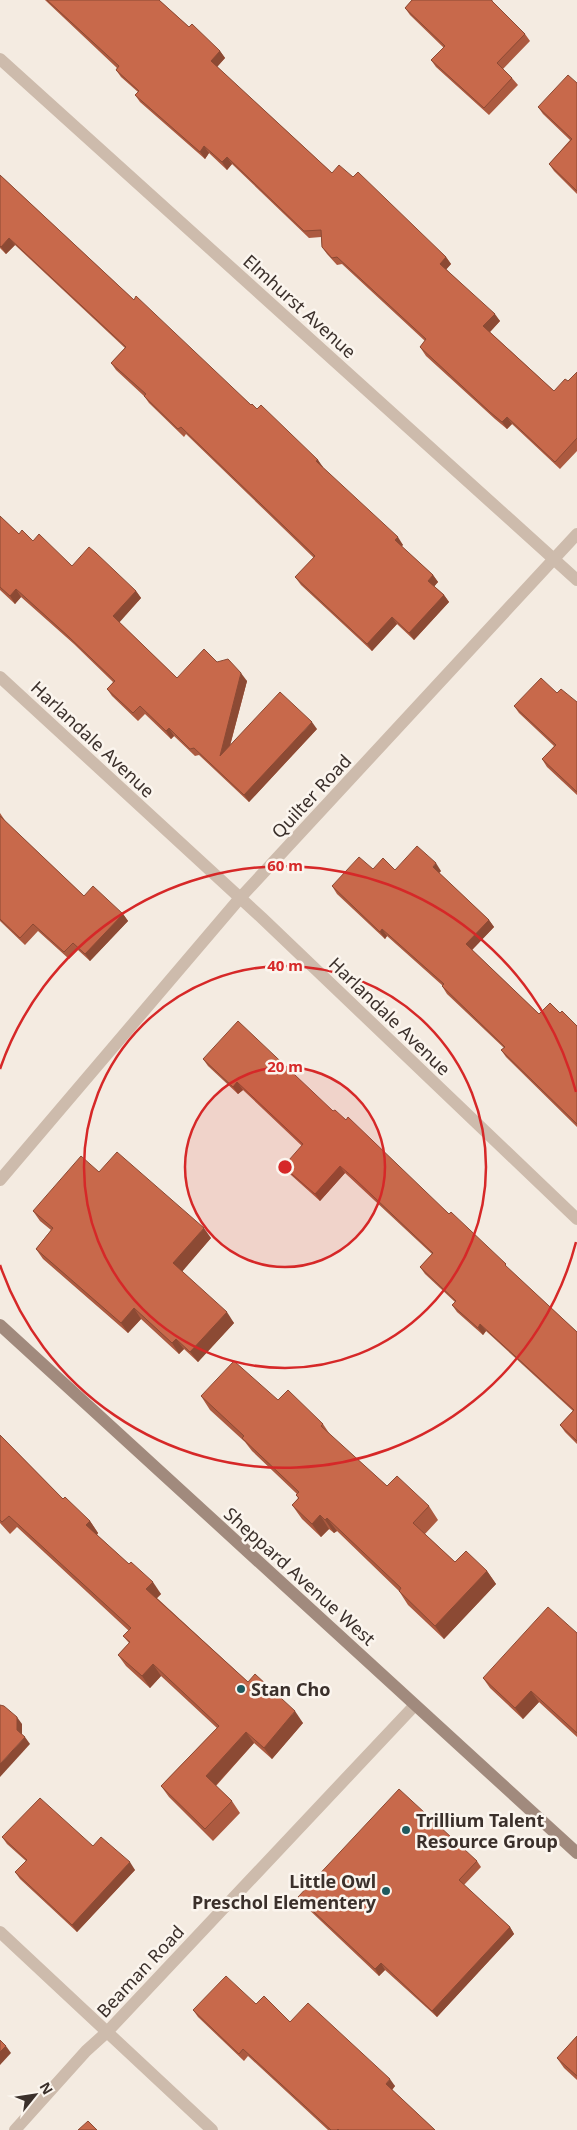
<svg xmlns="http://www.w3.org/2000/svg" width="577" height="2130" font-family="'Noto Sans',sans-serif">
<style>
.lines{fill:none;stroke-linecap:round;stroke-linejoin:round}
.minor{stroke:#cdbbac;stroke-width:12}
.secondary{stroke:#a18a7d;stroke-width:12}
.wall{fill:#ac5a40}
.shaded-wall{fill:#8c4a34}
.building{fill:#c8694b;stroke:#8c4a34}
.ring{fill:none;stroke:#d62828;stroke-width:2.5}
.poi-dot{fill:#1f5a5e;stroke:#fbf5ee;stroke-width:2}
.labels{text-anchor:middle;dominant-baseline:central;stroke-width:5;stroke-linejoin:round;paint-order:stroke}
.street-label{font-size:18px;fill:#3b302b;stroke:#fbf5ee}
.poi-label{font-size:18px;font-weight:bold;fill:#3b302b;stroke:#fbf5ee;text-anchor:start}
.centre{fill:#d62828;stroke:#fbf5ee;stroke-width:2.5}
.ring-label{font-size:15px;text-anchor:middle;font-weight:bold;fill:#d62828;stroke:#fbf5ee;stroke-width:5;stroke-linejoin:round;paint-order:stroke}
</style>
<rect width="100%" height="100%" fill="#f4ebe1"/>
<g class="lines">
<g class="minor">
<path d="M0 59 577 580"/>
<path d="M0 677 262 918 577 1219"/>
<path d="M0 1180 240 898 577 534"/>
<path d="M0 1932 212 2130"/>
<path d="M15 2130 86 2051 107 2032 415 1705"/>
</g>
<path class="secondary" d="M0 1325 577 1853"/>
</g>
<g class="wall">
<path d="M45 0H159L189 27 220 51 225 58 217 67 332 173 353 177 446 257 451 264 446 269 500 321 490 332 554 391 568 381 577 372V451L560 469 512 424 507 429 495 419 426 356 420 347 425 341 342 264 337 265 327 254 322 247 321 237 309 238 232 164 227 170 209 153 205 159 140 102 135 95 138 92 121 77 116 70 117 68Z"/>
<path d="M412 0H493L492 1 525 34 530 41 503 69 512 78 518 85 489 115 436 67 431 60 444 48 410 15 405 8Z"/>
<path d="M577 83V194L554 171 549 164 570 140 543 114 538 107Z"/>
<path d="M0 175 134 300 251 405 257 409 318 460 322 467 403 545 401 546 433 575 438 582 434 586 444 595 449 602 414 640 397 624 372 651 301 585 295 577 314 558 186 434 184 437 149 403 144 396 116 370 111 363 125 348 15 245 6 254 0 248Z"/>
<path d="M0 516 19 534 33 541 72 566 136 591 141 598 119 622 177 678 217 662 247 681 230 746 317 729 249 802 199 755 195 756 174 736 171 739 145 714 138 721 112 696 107 689 113 682 74 644 21 597 15 604 0 590Z"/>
<path d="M557 693 577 702V795L547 767 542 759 554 746 519 713 514 706Z"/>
<path d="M0 813 6 822 84 896 123 914 128 921 90 961 78 950 69 959 38 931 25 945 0 921Z"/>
<path d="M373 869 441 871 439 873 489 920 494 927 472 950 539 1014 560 1013 577 1026V1127L506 1057 501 1050 504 1048 447 994 442 986H443L387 936 385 939 337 894 332 886Z"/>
<path d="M203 1059 333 1111 449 1214 577 1332V1444L565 1432 560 1425 573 1411 486 1331 483 1335 457 1312 452 1305 455 1302 425 1274 420 1267 432 1254 360 1187 345 1173 320 1201 291 1175 285 1168 302 1146 243 1090 238 1094 208 1066Z"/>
<path d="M99 1172 211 1238 182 1271 234 1323 198 1362 184 1349 179 1354 141 1319 128 1333 43 1259 36 1249 51 1230 40 1221 33 1211Z"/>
<path d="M201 1396 278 1400 323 1424 331 1436 387 1486 429 1506 438 1520 425 1534 455 1562 487 1571 496 1584 444 1639 408 1605 399 1591 337 1531 334 1533 329 1529 321 1537 302 1519 292 1505 298 1498 296 1495 297 1494 252 1451 245 1442 210 1410Z"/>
<path d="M0 1435 63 1499 90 1521 98 1533 97 1535 161 1594 157 1598 248 1682 303 1723 272 1759 254 1743 216 1786 232 1801 240 1813 213 1841 169 1797 161 1786 217 1728 161 1676 150 1688 126 1666 118 1655 129 1643 123 1636 129 1631 17 1527 10 1534 0 1523Z"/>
<path d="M577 1633V1737L539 1702 523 1719 490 1688 483 1678Z"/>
<path d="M2 1837 93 1846 135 1870 77 1932 20 1879 15 1872 26 1861 7 1844Z"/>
<path d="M477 1861 481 1867 464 1885 510 1927 514 1934 437 2017 385 1970 379 1976 302 1903 298 1897Z"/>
<path d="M256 2004 290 2022 395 2086 392 2090 435 2130H328L248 2056 244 2061 198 2017 193 2010Z"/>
<path d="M577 2036V2080L564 2068 557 2058Z"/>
</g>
<g class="shaded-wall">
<path d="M220 51 225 58 216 68 211 61Z"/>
<path d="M204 146 209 153 205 159 200 152Z"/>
<path d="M227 157 232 164 227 170 222 162Z"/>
<path d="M9 238 15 245 6 254 1 247Z"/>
<path d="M446 257 451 264 445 271 440 264Z"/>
<path d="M495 314 500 321 488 334 483 326Z"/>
<path d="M507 417 512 424 507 429 502 422Z"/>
<path d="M318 460 323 467 321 469 316 461Z"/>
<path d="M398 537 403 545 400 548 395 540Z"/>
<path d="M433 575 438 582 433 588 428 581Z"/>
<path d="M16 589 21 597 15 604 10 596Z"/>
<path d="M136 591 141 598 118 624 113 616Z"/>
<path d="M444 595 449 602 414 640 409 633Z"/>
<path d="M392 617 397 624 372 651 367 644Z"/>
<path d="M241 673 247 681 225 764 220 756Z"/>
<path d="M312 722 317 729 249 802 244 795Z"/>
<path d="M169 728 174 736 171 739 166 731Z"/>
<path d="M436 863 441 871 438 874 433 867Z"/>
<path d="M123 914 128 921 90 961 85 954Z"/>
<path d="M489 920 494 927 471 951 466 944Z"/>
<path d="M382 929 387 936 385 939 380 932Z"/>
<path d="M237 1082 243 1090 238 1094 233 1087Z"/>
<path d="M340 1166 345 1173 320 1201 315 1194Z"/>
<path d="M204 1228 211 1238 181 1273 173 1263Z"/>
<path d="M134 1308 141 1319 128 1333 121 1323Z"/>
<path d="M227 1312 234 1323 198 1362 190 1352Z"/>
<path d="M480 1324 486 1331 483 1335 478 1328Z"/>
<path d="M176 1339 184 1349 179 1354 172 1343Z"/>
<path d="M320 1515 329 1529 321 1537 312 1524Z"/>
<path d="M327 1518 337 1531 334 1533 325 1520Z"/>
<path d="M90 1521 98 1533 95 1537 86 1525Z"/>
<path d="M487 1571 496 1584 444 1639 435 1626Z"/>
<path d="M153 1582 161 1594 154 1601 146 1589Z"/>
<path d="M153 1664 161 1676 150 1688 142 1676Z"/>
<path d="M531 1691 539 1702 523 1719 515 1708Z"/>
<path d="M295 1711 303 1723 272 1759 264 1748Z"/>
<path d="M17 1717 22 1724V1737L17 1730Z"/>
<path d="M246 1732 254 1743 214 1787 206 1776Z"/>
<path d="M25 1737 30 1744 0 1777V1764Z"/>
<path d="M130 1862 135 1870 77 1932 72 1925Z"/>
<path d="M510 1927 514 1934 437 2017 432 2011Z"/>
<path d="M381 1963 385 1970 379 1976 375 1969Z"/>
<path d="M6 2046 11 2053 0 2065V2052Z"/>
<path d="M390 2079 395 2086 391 2091 386 2084Z"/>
</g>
<g class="building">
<path d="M47 0H159L189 27 192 24 220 51 211 61 332 173 339 165 353 177 358 172 446 257 440 264 495 314 483 326 554 391 565 379 568 381 577 372V438L555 462 507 417 502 422 490 412 421 348 420 347 426 339 337 257 332 258 322 247 321 230 304 231 227 157 222 162 204 146 200 152 135 95 139 91 116 70 119 66Z"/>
<path d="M412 0H491L525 34 497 63 512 78 484 108 431 60 445 46 405 8Z"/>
<path d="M568 75 577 83V191L549 164 572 139 538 107Z"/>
<path d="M0 175 134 300 136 296 251 405 252 404 257 409 261 405 318 460 316 461 398 537 395 540 433 575 428 581 444 595 409 633 392 617 367 644 295 577 315 556 181 427 178 429 144 396 146 394 111 363 126 347 9 238 1 247 0 246Z"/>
<path d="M0 516 19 534 22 530 33 541 39 534 72 566 89 547 96 553 136 591 113 616 177 678 204 649 217 662 228 659 241 673 220 756 280 692 312 722 244 795 194 748 190 749 169 728 166 731 140 706 133 713 107 689 115 681 69 637 16 589 10 596 0 587Z"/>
<path d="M541 678 557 693 561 689 577 702V792L542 759 556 745 514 706Z"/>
<path d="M0 816 84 896 93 886 123 914 85 954 73 943 64 952 33 924 20 938 0 919Z"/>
<path d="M417 846 436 863 433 867 489 920 466 944 539 1014 550 1003 560 1013 562 1011 577 1026V1124L501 1050 505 1047 442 986 444 984 382 929 380 932 332 886 359 857 373 869 383 858 395 870Z"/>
<path d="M238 1021 333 1111 335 1110 346 1120 348 1117 449 1214 451 1212 506 1264 505 1265 577 1332V1441L560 1425 574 1410 480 1324 478 1328 452 1305 456 1301 420 1267 433 1253 355 1179 340 1166 315 1194 285 1168 290 1162 289 1160 303 1144 237 1082 233 1087 203 1059Z"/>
<path d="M117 1152 204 1228 173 1263 227 1312 190 1352 176 1339 172 1343 134 1308 121 1323 36 1249 53 1228 33 1211 81 1156 99 1172Z"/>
<path d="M234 1361 278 1400 288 1390 323 1424 321 1426 387 1486 397 1476 429 1506 413 1523 455 1562 466 1551 487 1571 435 1626 399 1591 401 1588 327 1518 325 1520 320 1515 312 1524 292 1505 299 1498 296 1495 299 1492 242 1438 244 1436 201 1396Z"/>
<path d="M0 1435 63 1499 65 1497 90 1521 86 1525 129 1564 131 1562 153 1582 146 1589 248 1682 255 1674 295 1711 264 1748 246 1732 206 1776 232 1801 205 1829 161 1786 219 1726 153 1664 142 1676 118 1655 130 1642 123 1636 131 1628 9 1516 2 1522 0 1520Z"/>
<path d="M548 1607 577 1633V1733L531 1691 515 1708 483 1678Z"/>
<path d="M0 1705 4 1706 17 1717V1730L25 1737 0 1764Z"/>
<path d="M399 1789 477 1861 459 1880 510 1927 432 2011 381 1963 375 1969 298 1897Z"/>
<path d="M40 1798 93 1846 101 1837 130 1862 72 1925 15 1872 27 1860 2 1837Z"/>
<path d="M226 1976 256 2004 264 1996 290 2022 308 2003 390 2079 386 2084 435 2130H339L338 2129 337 2130H331L243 2049 239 2054 193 2010Z"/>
<path d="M577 2036V2076L557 2058Z"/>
<path d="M0 2040 6 2046 0 2052Z"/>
<path d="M88 2121 97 2130H78Z"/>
</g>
<circle cx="285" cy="1167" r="100" fill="#d62828" fill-opacity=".12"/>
<g class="ring">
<circle cx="285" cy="1167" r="100"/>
<circle cx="285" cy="1167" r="201"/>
<path d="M576 1242A301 301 0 0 1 0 1265M0 1069A301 301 0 0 1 576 1092"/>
</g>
<g class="poi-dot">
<circle cx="241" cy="1689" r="5"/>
<circle cx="406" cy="1830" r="5"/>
<circle cx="386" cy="1891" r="5"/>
</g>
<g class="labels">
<g class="street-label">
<text transform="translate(300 306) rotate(42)">Elmhurst Avenue</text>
<text transform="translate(93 739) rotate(43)">Harlandale Avenue</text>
<text transform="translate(311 796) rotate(-47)">Quilter Road</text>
<text transform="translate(390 1016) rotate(44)">Harlandale Avenue</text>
<text transform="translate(300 1576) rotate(42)">Sheppard Avenue West</text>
<text transform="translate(140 1971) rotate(-47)">Beaman Road</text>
</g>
<g class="poi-label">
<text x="251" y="1689">Stan Cho</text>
<text x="416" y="1820">Trillium Talent<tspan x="416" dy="21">Resource Group</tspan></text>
<text x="376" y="1881" text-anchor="end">Little Owl<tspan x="376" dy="21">Preschol Elementery</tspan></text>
</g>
</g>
<circle cx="285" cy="1167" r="8" class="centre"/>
<g class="ring-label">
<text x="285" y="871">60 m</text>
<text x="285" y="971">40 m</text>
<text x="285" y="1072">20 m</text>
</g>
<g transform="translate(35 2095) rotate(60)" stroke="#fbf5ee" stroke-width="4" paint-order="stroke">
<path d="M0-4L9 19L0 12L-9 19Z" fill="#3b302b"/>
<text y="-8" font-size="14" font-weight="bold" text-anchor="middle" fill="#3b302b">N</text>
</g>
</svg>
